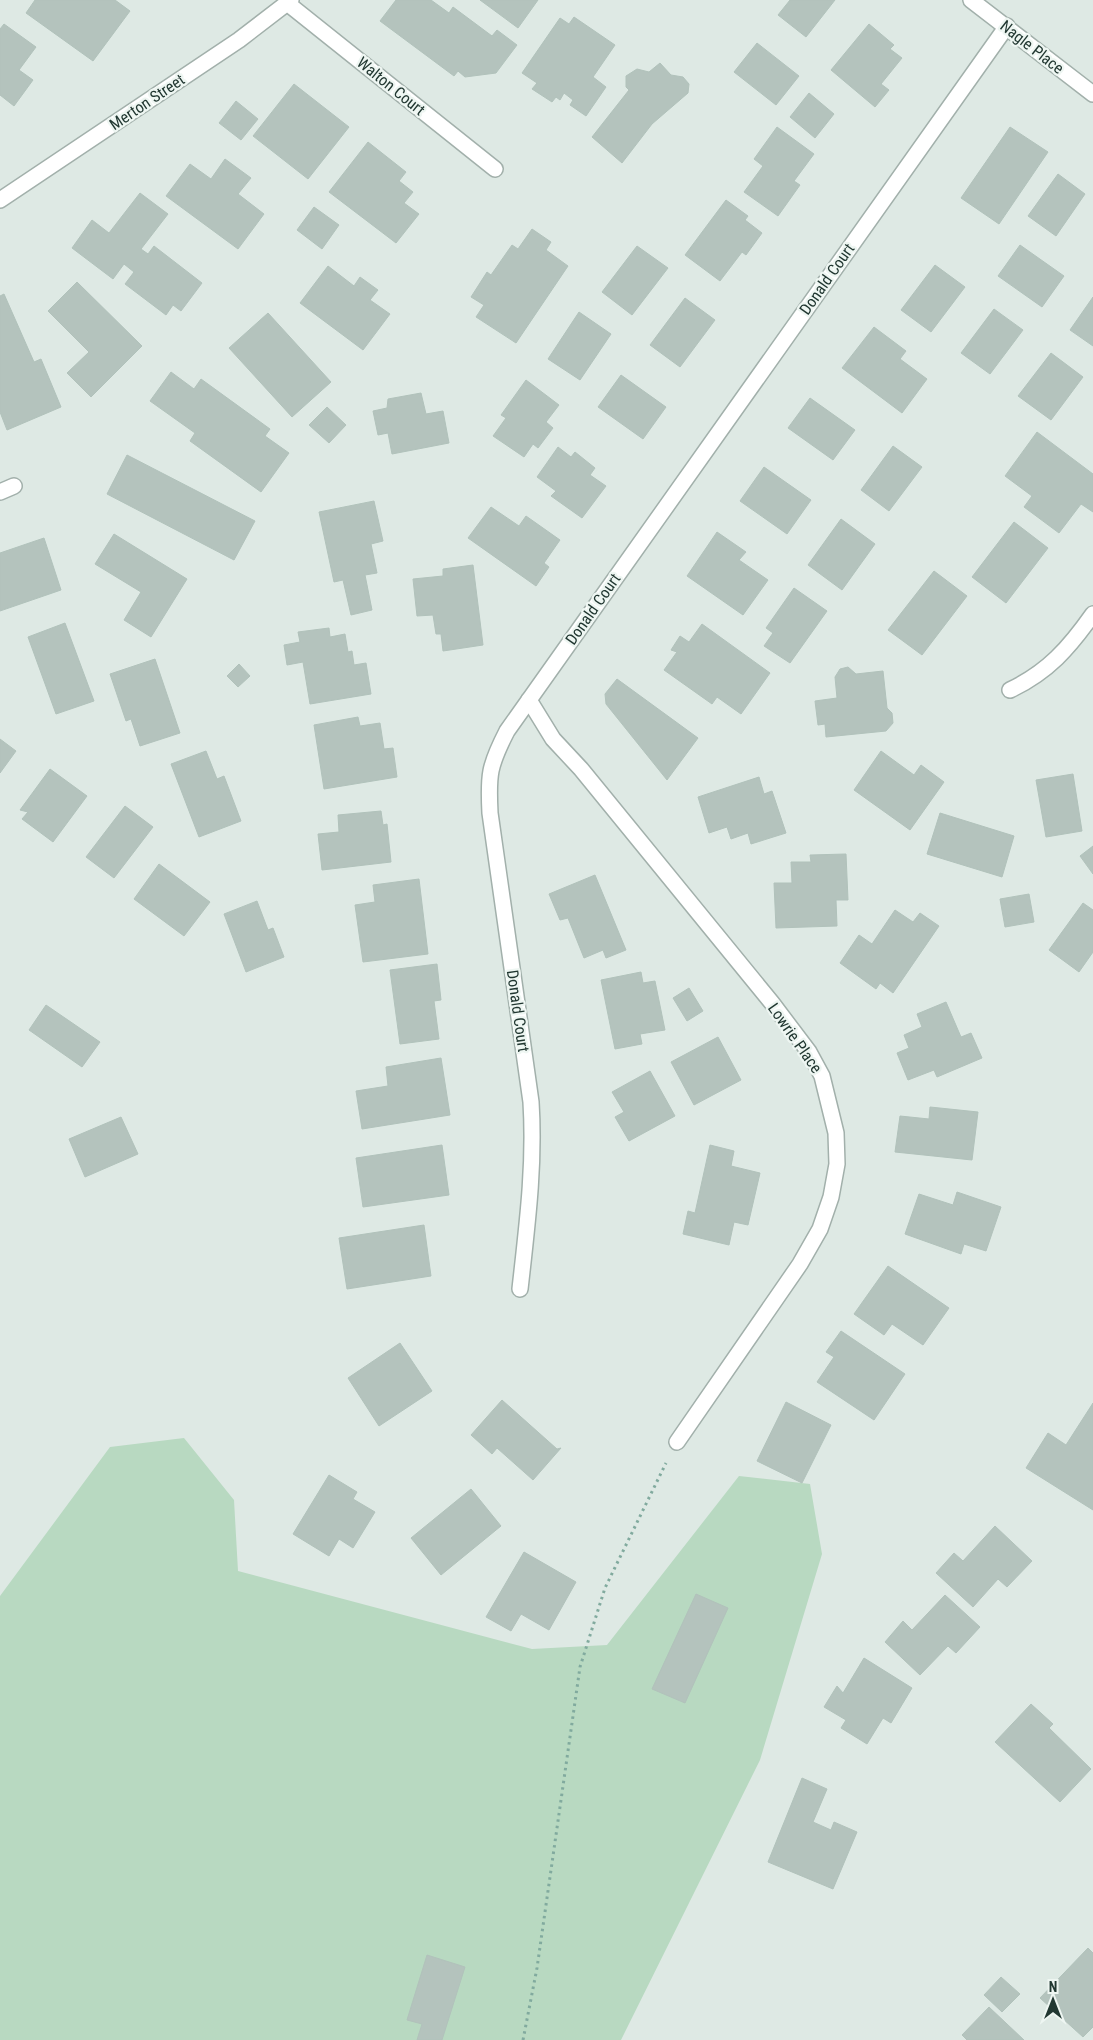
<svg xmlns="http://www.w3.org/2000/svg" width="1093" height="2040" font-family="'Roboto Condensed',sans-serif">
<style>
.green{fill:#b8d9c1}
.building{fill:#b4c3bd;stroke:#b1c2bb}
.lines{fill:none;stroke-linecap:round;stroke-linejoin:round}
.minor-casing{stroke:#a2b0ab;stroke-width:18}
.path{stroke:#81aa9e;stroke-width:3;stroke-dasharray:2.5 4;stroke-linecap:butt}
.minor{stroke:#fff;stroke-width:15}
.labels{text-anchor:middle;dominant-baseline:central;stroke-width:4.5;stroke-linejoin:round;paint-order:stroke}
.street-label{font-size:16px;fill:#213731;stroke:#eef6f2}
</style>
<rect width="100%" height="100%" fill="#dee9e4"/>
<path class="green" d="M184 1438 234 1500 238 1571 532 1649 607 1645 739 1476 810 1484 822 1554 760 1760 621 2040H0V1596L110 1447Z"/>
<g class="building">
<path d="M35 0H115L130 11 93 61 26 13Z"/>
<path d="M396 0H431L449 13 453 7 492 36 497 30 517 45 496 73 465 77 458 71 454 76 380 21Z"/>
<path d="M480 0H538L518 28Z"/>
<path d="M790 0H835L806 37 778 15Z"/>
<path d="M574 17 615 45 593 77 606 87 586 116 570 105 573 100 564 93 560 100 556 97 552 102 532 89 537 83 522 73 560 18 569 24Z"/>
<path d="M4 24 36 47 19 70 33 80 14 106 0 95V29Z"/>
<path d="M869 24 894 45 890 49 902 58 881 84 889 90 875 107 831 70Z"/>
<path d="M757 43 799 76 776 105 734 72Z"/>
<path d="M660 63 671 75 683 77 689 84 688 93 652 124 622 163 592 137 629 90 626 87V76L637 69 649 72Z"/>
<path d="M294 84 349 127 308 179 253 136Z"/>
<path d="M809 93 834 114 815 138 790 117Z"/>
<path d="M236 101 258 119 241 140 219 123Z"/>
<path d="M777 127 814 154 794 181 800 185 778 216 744 192 763 166 754 159Z"/>
<path d="M1010 127 1048 152 999 224 961 198Z"/>
<path d="M368 142 406 172 399 181 413 192 404 203 419 214 396 243 329 192Z"/>
<path d="M225 159 251 178 238 194 264 214 238 249 166 196 190 164 211 179Z"/>
<path d="M1058 174 1085 194 1056 236 1028 216Z"/>
<path d="M140 193 168 214 141 249 148 254 154 246 202 283 181 311 173 305 166 315 125 284 134 272 124 264 113 279 72 248 92 220 109 233Z"/>
<path d="M726 200 748 216 745 220 762 233 746 255 742 252 720 281 685 255Z"/>
<path d="M314 207 339 225 322 249 297 230Z"/>
<path d="M532 229 551 242 546 250 568 266 516 343 476 317 484 305 471 297 487 272 491 275 512 245 518 249Z"/>
<path d="M1020 245 1064 276 1042 307 998 276Z"/>
<path d="M637 246 668 268 632 315 602 292Z"/>
<path d="M935 265 965 287 931 332 901 310Z"/>
<path d="M328 266 354 286 360 277 378 290 370 300 390 314 363 350 300 303Z"/>
<path d="M77 282 142 346 91 397 67 373 89 352 48 311Z"/>
<path d="M4 294 34 362 41 359 61 407 7 430 0 412V296Z"/>
<path d="M1093 297V346L1070 330Z"/>
<path d="M685 298 715 320 680 367 650 345Z"/>
<path d="M994 309 1023 330 990 374 961 353Z"/>
<path d="M579 312 611 334 580 380 548 359Z"/>
<path d="M268 313 331 382 292 417 229 348Z"/>
<path d="M874 327 906 351 900 359 927 379 902 413 842 368Z"/>
<path d="M1051 353 1083 377 1051 420 1018 396Z"/>
<path d="M171 372 194 389 201 379 270 429 265 436 289 453 261 492 190 441 195 433 150 401Z"/>
<path d="M621 375 666 407 643 439 598 407Z"/>
<path d="M526 380 559 405 546 422 553 428 538 448 533 444 524 457 493 436 506 418 501 415Z"/>
<path d="M421 393 426 414 443 411 449 443 392 454 388 433 378 435 373 411 387 408 388 399Z"/>
<path d="M810 398 855 430 833 460 788 428Z"/>
<path d="M327 407 346 425 329 443 309 425Z"/>
<path d="M1037 432 1093 474V512L1081 504 1059 533 1024 507 1032 496 1005 476Z"/>
<path d="M893 446 922 467 889 511 861 490Z"/>
<path d="M558 447 571 457 575 452 595 468 590 475 606 486 582 518 551 496 556 491 537 477Z"/>
<path d="M127 455 255 521 234 560 107 494Z"/>
<path d="M764 467 811 500 787 534 740 501Z"/>
<path d="M374 501 383 541 371 544 377 573 365 575 372 610 351 615 343 580 334 582 319 512Z"/>
<path d="M491 507 519 526 526 516 560 540 544 563 549 567 536 586 468 538Z"/>
<path d="M841 519 875 544 842 590 808 565Z"/>
<path d="M1014 522 1048 548 1006 603 972 577Z"/>
<path d="M717 532 746 552 739 560 768 580 743 615 687 576Z"/>
<path d="M114 534 187 579 151 637 124 620 141 592 95 564Z"/>
<path d="M44 538 61 590 0 611V553Z"/>
<path d="M473 565 483 645 443 651 441 634H436L433 615 417 616 413 579 443 576V569Z"/>
<path d="M934 571 967 596 922 655 888 630Z"/>
<path d="M794 588 827 611 790 663 764 646 773 633 766 628Z"/>
<path d="M65 623 94 701 56 714 28 637Z"/>
<path d="M702 624 770 673 741 714 717 697 712 704 664 670 677 652 671 650 680 636 689 642Z"/>
<path d="M329 628 330 637 345 634 348 652 352 651 354 665 366 663 371 694 310 704 303 662 287 665 284 645 300 642 298 632Z"/>
<path d="M155 659 180 733 140 746 131 719 126 721 110 674Z"/>
<path d="M239 664 250 676 238 687 227 676Z"/>
<path d="M848 667 856 674 883 671 887 708 892 713 893 723 886 731 826 737 825 724 818 725 815 701 837 698 835 677 840 669Z"/>
<path d="M617 679 698 738 667 780 606 704 605 694Z"/>
<path d="M358 717 360 726 380 723 384 749 393 748 397 777 324 789 314 725Z"/>
<path d="M0 739 16 751 0 773Z"/>
<path d="M206 751 217 779 224 776 241 821 199 837 171 764Z"/>
<path d="M881 751 914 775 921 765 944 782 910 830 854 790Z"/>
<path d="M50 769 87 796 53 842 22 819 28 812 20 810Z"/>
<path d="M1073 774 1082 831 1046 837 1036 780Z"/>
<path d="M759 777 764 794 772 791 786 833 751 844 748 833 731 839 727 827 709 833 698 797Z"/>
<path d="M125 806 153 827 114 878 86 857Z"/>
<path d="M381 811 383 825 387 824 391 862 322 870 318 834 339 832 338 815Z"/>
<path d="M940 813 1014 836 1002 877 927 854Z"/>
<path d="M1093 846V874L1080 856Z"/>
<path d="M846 854 848 900H836L837 926 776 928 774 883H792L791 862H811L810 855Z"/>
<path d="M159 864 210 902 184 936 134 899Z"/>
<path d="M595 875 626 950 606 958 603 950 584 958 568 918 560 920 549 894Z"/>
<path d="M419 879 428 954 363 962 355 905 375 902 373 885Z"/>
<path d="M1029 894 1034 922 1005 927 1000 899Z"/>
<path d="M257 901 268 930 273 928 284 957 246 972 224 914Z"/>
<path d="M1083 903 1093 910V952L1079 972 1049 950Z"/>
<path d="M895 910 913 922 920 913 939 926 893 993 880 983 876 989 840 963 859 935 872 944Z"/>
<path d="M437 964 441 1000 434 1001 439 1039 400 1044 390 970Z"/>
<path d="M641 972 643 983 655 981 665 1030 640 1034 642 1044 615 1049 601 980Z"/>
<path d="M689 988 703 1011 687 1021 673 998Z"/>
<path d="M946 1002 961 1037 971 1033 982 1058 937 1077 934 1070 908 1080 897 1053 909 1048 904 1035 922 1027 917 1014Z"/>
<path d="M46 1005 100 1042 82 1067 29 1030Z"/>
<path d="M718 1037 741 1080 694 1105 671 1062Z"/>
<path d="M441 1058 450 1115 362 1129 356 1091 388 1086 386 1067Z"/>
<path d="M650 1071 675 1116 629 1141 615 1117 624 1112 612 1092Z"/>
<path d="M930 1107 978 1112 972 1160 895 1152 900 1116 929 1119Z"/>
<path d="M121 1117 138 1154 85 1177 69 1139Z"/>
<path d="M442 1145 449 1195 363 1207 356 1158Z"/>
<path d="M710 1145 734 1151 731 1166 760 1173 748 1225 734 1222 729 1245 683 1234 688 1211 695 1213Z"/>
<path d="M957 1192 1001 1207 986 1251 964 1244 961 1254 905 1234 919 1194 953 1205Z"/>
<path d="M424 1225 431 1276 347 1289 339 1238Z"/>
<path d="M888 1266 949 1308 923 1345 892 1324 884 1335 854 1314Z"/>
<path d="M841 1331 905 1374 874 1420 817 1382 834 1357 826 1352Z"/>
<path d="M400 1343 432 1391 379 1426 348 1378Z"/>
<path d="M502 1400 557 1449 561 1448 533 1480 497 1448 492 1454 471 1435Z"/>
<path d="M786 1402 831 1425 802 1483 757 1461Z"/>
<path d="M1093 1403V1510L1026 1468 1048 1433 1066 1445Z"/>
<path d="M329 1475 357 1492 353 1499 375 1512 353 1548 339 1539 329 1556 293 1534Z"/>
<path d="M471 1489 501 1526 441 1575 411 1538Z"/>
<path d="M995 1526 1032 1561 1007 1587 998 1579 973 1607 936 1573 954 1553 963 1561Z"/>
<path d="M524 1552 576 1582 549 1630 521 1614 511 1631 486 1617Z"/>
<path d="M696 1594 728 1608 685 1703 652 1689Z"/>
<path d="M945 1595 980 1627 956 1653 948 1646 920 1675 885 1642 903 1621 912 1630Z"/>
<path d="M864 1658 912 1688 891 1723 883 1718 867 1744 841 1728 846 1720 824 1707 837 1686 843 1693Z"/>
<path d="M1031 1704 1053 1724 1049 1728 1091 1769 1060 1802 995 1742Z"/>
<path d="M802 1778 827 1789 813 1822 831 1830 834 1822 857 1832 833 1889 768 1862Z"/>
<path d="M1088 1948 1093 1953V2027L1083 2037 1040 1998Z"/>
<path d="M427 1955 465 1967 442 2040H417L422 2024 407 2020Z"/>
<path d="M1001 1977 1020 1994 1002 2012 984 1995Z"/>
<path d="M989 2007 1024 2040H967L962 2035Z"/>
</g>
<g class="lines">
<g class="minor-casing">
<g id="minor">
<path d="M971 0 1093 94"/>
<path d="M287 3 495 169"/>
<path d="M0 200 239 40 291 0"/>
<path d="M0 492 14 486"/>
<path d="M1010 690C1048 672 1069 648 1093 614"/>
<path d="M529 700 553 739 581 769 772 1003 809 1052 822 1076 836 1133 837 1164 831 1197 820 1229 800 1264 677 1442"/>
<path d="M520 1289C527 1226 535 1165 531 1102L490 813C488 775 489 766 507 731L1007 26"/>
</g>
</g>
<path class="path" d="M523 2040 537 1968 580 1667 605 1588 666 1463"/>
<use href="#minor" class="minor"/>
</g>
<g class="labels">
<g class="street-label">
<text transform="translate(1032 47) rotate(38)">Nagle Place</text>
<text transform="translate(391 86) rotate(39)">Walton Court</text>
<text transform="translate(147 102) rotate(-34)">Merton Street</text>
<text transform="translate(827 279) rotate(-55)">Donald Court</text>
<text transform="translate(593 609) rotate(-55)">Donald Court</text>
<text transform="translate(518 1011) rotate(82)">Donald Court</text>
<text transform="translate(795 1038) rotate(55)">Lowrie Place</text>
</g>
</g>
<g transform="translate(1053 2000)" stroke="#eef6f2" stroke-width="4" paint-order="stroke">
<path d="M0-4L9 19L0 12L-9 19Z" fill="#213731"/>
<text y="-8" font-size="14" font-weight="bold" text-anchor="middle" fill="#213731">N</text>
</g>
</svg>
